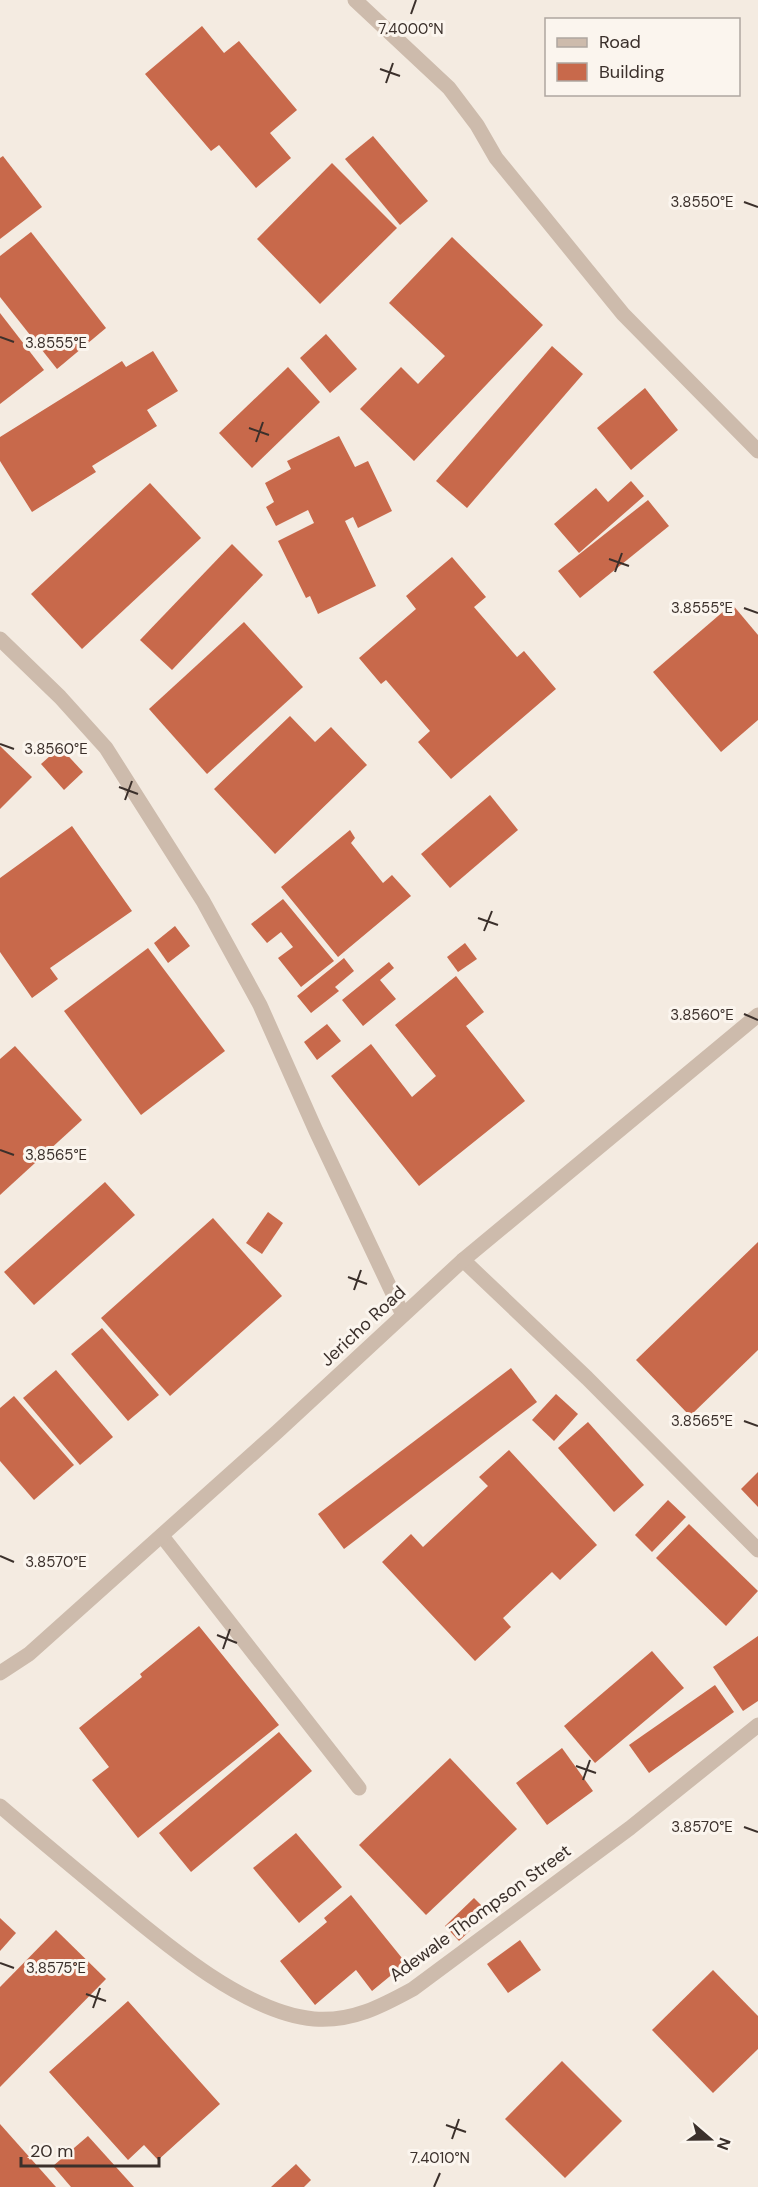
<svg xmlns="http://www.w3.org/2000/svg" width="758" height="2187" font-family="'DM Sans',sans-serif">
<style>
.building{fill:#c8694b}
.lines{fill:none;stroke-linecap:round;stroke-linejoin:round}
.minor{stroke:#cdbbac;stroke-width:15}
.ticks{fill:none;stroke:#3b302b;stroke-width:2}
.labels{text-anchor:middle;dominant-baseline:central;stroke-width:6;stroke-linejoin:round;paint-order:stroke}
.street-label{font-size:18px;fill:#3b302b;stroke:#fbf5ee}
.ticks-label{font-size:15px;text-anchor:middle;fill:#3b302b;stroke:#fbf5ee;stroke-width:6;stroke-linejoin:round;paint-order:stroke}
</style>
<rect width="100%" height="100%" fill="#f4ebe1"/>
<g class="building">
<path d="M202 26 224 53 239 41 297 110 270 133 291 158 256 188 219 145 211 151 145 74Z"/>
<path d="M373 136 428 201 400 225 345 159Z"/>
<path d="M3 156 42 207 0 239V158Z"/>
<path d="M332 163 397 228 320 304 257 239Z"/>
<path d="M31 232 106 328 57 369 0 297V256Z"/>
<path d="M452 237 543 325 414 461 360 409 401 367 418 384 445 356 389 303Z"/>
<path d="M0 313 44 370 0 404Z"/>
<path d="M326 334 357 369 330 393 300 358Z"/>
<path d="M552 346 583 374 467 508 436 481Z"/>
<path d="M153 351 178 391 147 410 157 426 92 466 96 472 32 512 0 461V437L122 361 126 367Z"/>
<path d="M288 367 320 402 252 468 219 433Z"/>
<path d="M645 388 678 430 631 470 597 428Z"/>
<path d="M339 436 355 467 368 461 392 511 358 528 353 517 345 521 376 586 318 614 310 596 306 598 278 541 314 523 308 510 276 526 266 507 274 502 265 483 291 469 287 461Z"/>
<path d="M631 481 644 496 579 553 554 524 596 488 608 502Z"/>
<path d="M150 483 201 538 82 649 31 594Z"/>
<path d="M648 500 669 526 580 598 558 571Z"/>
<path d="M232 544 263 575 172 670 140 640Z"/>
<path d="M452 557 486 597 474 607 517 657 524 651 556 689 451 779 418 742 430 731 386 680 381 684 359 658 416 609 406 596Z"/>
<path d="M732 604 758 635V720L721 752 653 672Z"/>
<path d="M244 622 303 687 207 774 149 709Z"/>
<path d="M290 716 315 742 331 727 367 765 275 854 214 789Z"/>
<path d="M0 746 32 777 0 809Z"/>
<path d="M60 747 83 772 64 790 41 764Z"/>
<path d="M490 795 518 830 450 888 421 854Z"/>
<path d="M72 826 132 911 50 968 58 979 32 998 0 952V878Z"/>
<path d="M350 830 355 838 351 843 383 883 392 875 411 896 338 957 281 887Z"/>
<path d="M283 899 334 961 301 987 278 958 293 947 281 932 267 943 251 924Z"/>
<path d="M175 926 190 946 168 963 154 943Z"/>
<path d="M465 943 477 959 458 972 447 957Z"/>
<path d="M148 948 225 1051 141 1115 64 1011Z"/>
<path d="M344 958 354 971 335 987 339 991 311 1013 297 996Z"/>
<path d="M389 962 394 968 380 980 396 999 363 1026 342 1000Z"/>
<path d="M456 976 484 1012 466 1026 525 1101 419 1186 331 1076 371 1044 412 1097 436 1076 395 1025Z"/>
<path d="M327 1024 341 1041 317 1060 304 1042Z"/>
<path d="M15 1046 82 1120 0 1195V1059Z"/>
<path d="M105 1182 135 1215 34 1305 4 1272Z"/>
<path d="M268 1212 283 1223 262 1254 246 1243Z"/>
<path d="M213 1218 282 1296 170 1396 101 1318Z"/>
<path d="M758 1242V1350L690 1416 636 1360Z"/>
<path d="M102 1328 159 1395 128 1421 71 1354Z"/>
<path d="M511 1368 537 1402 344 1549 318 1514Z"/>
<path d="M56 1370 113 1437 80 1465 23 1398Z"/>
<path d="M556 1394 578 1414 554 1441 532 1420Z"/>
<path d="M14 1396 74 1465 34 1500 0 1461V1408Z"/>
<path d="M588 1422 644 1485 614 1512 558 1448Z"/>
<path d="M509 1450 597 1545 560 1580 552 1572 503 1618 511 1627 475 1661 382 1562 411 1534 423 1547 488 1486 479 1477Z"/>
<path d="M758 1472V1507L741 1489Z"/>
<path d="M668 1500 686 1517 652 1552 635 1535Z"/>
<path d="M689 1524 758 1591 726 1626 656 1558Z"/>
<path d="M199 1626 279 1725 138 1838 92 1780 109 1767 79 1728 142 1677 140 1674Z"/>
<path d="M758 1636V1701L743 1711 713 1667Z"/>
<path d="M652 1651 684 1688 595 1763 564 1726Z"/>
<path d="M715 1685 734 1712 649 1773 629 1745Z"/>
<path d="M279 1732 312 1771 191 1872 159 1833Z"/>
<path d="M562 1748 593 1791 547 1825 516 1783Z"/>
<path d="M450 1758 517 1829 426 1915 359 1845Z"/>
<path d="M296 1833 342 1887 299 1923 253 1868Z"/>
<path d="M351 1895 406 1963 372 1991 356 1970 315 2005 280 1961 327 1922 324 1918Z"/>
<path d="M474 1898 489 1913 459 1941 445 1926Z"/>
<path d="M0 1918 16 1933 0 1951Z"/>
<path d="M56 1930 106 1979 0 2087V1987Z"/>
<path d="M520 1940 541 1970 508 1993 487 1964Z"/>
<path d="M713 1970 758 2016V2049L713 2093 652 2030Z"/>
<path d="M128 2001 220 2104 158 2160 144 2145 128 2160 49 2072Z"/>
<path d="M562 2061 622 2121 565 2178 505 2119Z"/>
<path d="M0 2124 56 2187H0Z"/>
<path d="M88 2136 134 2187H71L53 2166Z"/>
<path d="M296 2164 311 2180 304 2187H271Z"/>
</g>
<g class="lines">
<g class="minor">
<path d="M355 0 449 88 477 125 496 158 623 314 758 451"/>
<path d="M0 639 60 697 106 748 203 901 260 1005 316 1131 403 1315"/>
<path d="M463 1260 587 1378 758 1550"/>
<path d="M162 1536 359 1788"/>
<path d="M0 1673 29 1654 277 1432 463 1260 758 1015"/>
<path d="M0 1806C35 1836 70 1865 105 1894 159 1939 244 2013 314 2019 352 2022 382 2006 413 1989L630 1828 758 1725"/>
</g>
</g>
<path class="ticks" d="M411 14 416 0M380 69 400 76M386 83 393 63M744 202 758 207M0 337 14 342M249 428 269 435M256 442 263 422M609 559 629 566M615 572 622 553M744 608 758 613M0 744 14 749M119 787 138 794M125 800 132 781M478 918 498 925M484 931 492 911M744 1014 758 1020M0 1150 14 1155M348 1277 367 1284M354 1290 361 1270M744 1421 758 1426M0 1556 14 1562M217 1635 237 1643M223 1649 230 1629M576 1766 596 1773M583 1780 590 1760M744 1827 758 1832M0 1963 14 1968M86 1994 106 2001M93 2008 100 1988M446 2125 466 2132M452 2139 459 2119M434 2187 440 2173"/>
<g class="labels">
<g class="street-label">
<text transform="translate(363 1326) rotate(-43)">Jericho Road</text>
<text transform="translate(480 1913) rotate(-36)">Adewale Thompson Street</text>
</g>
</g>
<g class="ticks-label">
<text x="411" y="34">7.4000°N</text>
<text x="702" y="207">3.8550°E</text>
<text x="56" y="348">3.8555°E</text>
<text x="702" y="613">3.8555°E</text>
<text x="56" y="754">3.8560°E</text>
<text x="702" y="1020">3.8560°E</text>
<text x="56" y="1160">3.8565°E</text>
<text x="702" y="1426">3.8565°E</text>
<text x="56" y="1567">3.8570°E</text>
<text x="702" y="1832">3.8570°E</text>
<text x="56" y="1973">3.8575°E</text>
<text x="440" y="2163">7.4010°N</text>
</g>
<rect x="545" y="18" width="195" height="78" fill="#fbf5ee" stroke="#aea6a0" stroke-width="1.5"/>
<rect x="557" y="38" width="30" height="9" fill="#cdbbac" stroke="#aea6a0" stroke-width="1.5"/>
<text x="599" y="48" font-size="18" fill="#3b302b">Road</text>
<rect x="557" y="63" width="30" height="18" fill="#c8694b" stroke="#aea6a0" stroke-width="1.5"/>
<text x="599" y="78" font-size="18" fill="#3b302b">Building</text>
<g transform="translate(710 2139) rotate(110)" stroke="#fbf5ee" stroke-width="4.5" paint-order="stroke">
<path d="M0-4.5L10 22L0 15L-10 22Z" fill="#3b302b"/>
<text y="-9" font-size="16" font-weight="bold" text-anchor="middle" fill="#3b302b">N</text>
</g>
<path d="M21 2157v9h138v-9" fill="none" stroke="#3b302b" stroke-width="3"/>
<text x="30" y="2157" font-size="18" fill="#3b302b" stroke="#fbf5ee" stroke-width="4.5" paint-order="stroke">20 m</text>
</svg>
